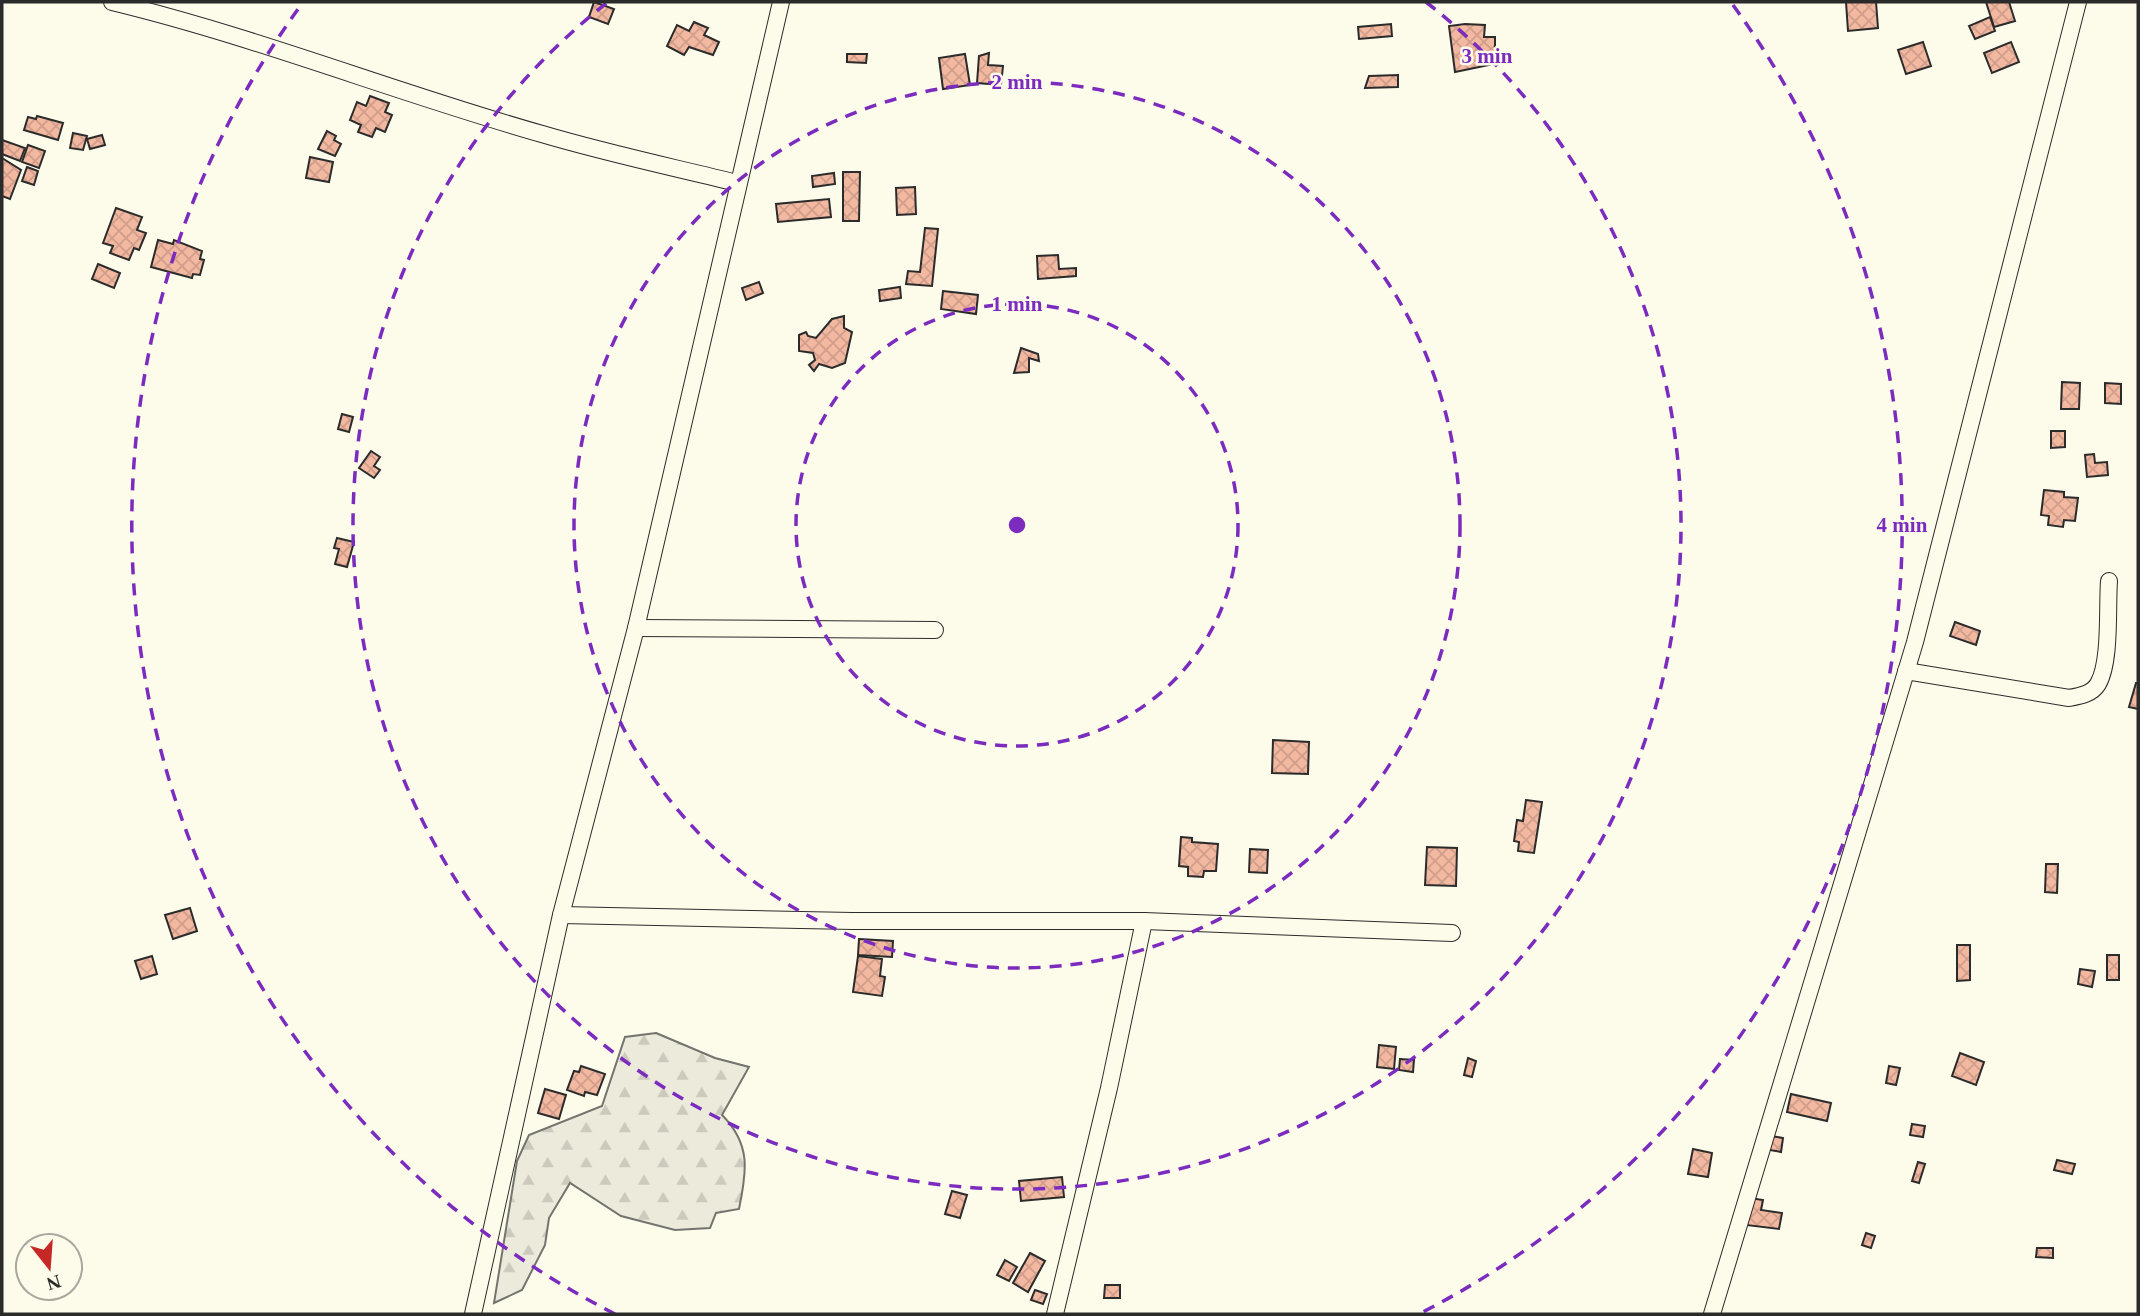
<svg xmlns="http://www.w3.org/2000/svg" width="2140" height="1316" font-family="'Times New Roman',serif">
<style>
.forest{fill:url(#forest-firs);stroke:#74746e;stroke-width:2}
.building{fill:url(#building-cross-hatch);stroke:#2b2b2b;stroke-width:2}
.lines{fill:none;stroke-linecap:round;stroke-linejoin:round}
.street-casing{stroke:#2b2b2b;stroke-width:18}
.street{stroke:#fdfbea;stroke-width:16}
.ring{fill:none;stroke:#7b2cbf;stroke-width:3.5;stroke-dasharray:12 9}
.centre{fill:#7b2cbf;stroke:#fdfbea;stroke-width:3.5}
.ring-label{font-size:21px;text-anchor:middle;font-weight:bold;fill:#7b2cbf;stroke:#fdfbea;stroke-width:5;stroke-linejoin:round;paint-order:stroke}
</style>
<defs>
<pattern id="forest-firs" width="22" height="20" patternUnits="userSpaceOnUse" patternTransform="scale(1.75)"><rect width="22" height="20" fill="#ecebdb"/><path d="M5 1l3.5 6h-7zM16 11l3.5 6h-7z" fill="#cbcabc"/></pattern>
<pattern id="building-cross-hatch" width="8" height="8" patternUnits="userSpaceOnUse" patternTransform="scale(1.75)"><rect width="8" height="8" fill="#f2b8a0"/><path d="M0 0l8 8M0 8l8-8" fill="none" stroke="#d09e8a"/></pattern>
</defs>
<rect width="100%" height="100%" fill="#fdfbea"/>
<path class="forest" d="M656 1033 715 1058 749 1067 722 1115C751 1144 747 1171 739 1209L716 1213 710 1228 675 1230 621 1216 570 1183 549 1218 545 1245 522 1290 494 1303 517 1161 529 1135 602 1106 625 1037Z"/>
<g class="building">
<path d="M594 2 614 9 608 24 589 17Z"/>
<path d="M1846 2H1876L1878 28 1848 31Z"/>
<path d="M1986 2H2009L2015 21 1994 27Z"/>
<path d="M1990 17 1995 31 1975 39 1969 26Z"/>
<path d="M694 22 708 28 704 35 719 42 713 55 689 47 684 55 667 46 677 25 689 31Z"/>
<path d="M1391 24 1392 36 1359 39 1358 27Z"/>
<path d="M1465 24 1485 25 1484 37H1495V53H1485L1484 61 1489 65 1455 72 1449 26Z"/>
<path d="M1923 42 1931 66 1906 74 1898 50Z"/>
<path d="M2011 42 2019 62 1992 73 1984 53Z"/>
<path d="M989 53 988 65 1003 66 1001 85 977 83 979 56Z"/>
<path d="M847 54H867L866 63 847 62Z"/>
<path d="M965 54 970 85 943 89 939 58Z"/>
<path d="M1398 75V87L1365 88 1369 76Z"/>
<path d="M370 96 389 103 385 112 392 115 385 132 376 128 372 137 358 132 361 125 350 120 357 102 366 106Z"/>
<path d="M37 116 63 123 58 140 24 130 28 117 36 119Z"/>
<path d="M327 131 336 136 334 140 341 144 335 156 318 149Z"/>
<path d="M73 133 87 136 83 150 70 148Z"/>
<path d="M102 135 105 145 90 149 87 139Z"/>
<path d="M2 140 25 148 20 161 2 154Z"/>
<path d="M28 145 45 151 39 168 22 162Z"/>
<path d="M310 157 333 162 329 182 306 178Z"/>
<path d="M2 158 21 170 10 199 2 196Z"/>
<path d="M27 167 38 171 34 185 22 181Z"/>
<path d="M843 172H860L859 221H843Z"/>
<path d="M834 173 835 184 813 187 812 176Z"/>
<path d="M915 187 916 214 897 215 896 188Z"/>
<path d="M829 199 831 217 778 222 776 204Z"/>
<path d="M116 208 142 217 137 230 146 233 139 250 134 248 129 260 110 253 113 246 103 243Z"/>
<path d="M925 228 938 229 932 286 906 284 908 271 920 272Z"/>
<path d="M158 240 173 244 174 240 202 251 200 259 204 260 200 275 193 274 192 278 151 267Z"/>
<path d="M1058 255 1059 269 1076 268V276L1038 279 1037 256Z"/>
<path d="M98 264 120 273 114 288 92 279Z"/>
<path d="M759 282 763 293 746 300 742 288Z"/>
<path d="M900 287 901 298 880 301 879 290Z"/>
<path d="M943 291 978 295 976 314 941 309Z"/>
<path d="M844 316V328L852 332 845 363 832 368 819 364 814 371 809 365 815 360 813 353 799 351V335L806 332 808 336 816 338 832 319Z"/>
<path d="M1021 348 1038 354 1039 361 1029 358V372L1014 373Z"/>
<path d="M2062 382 2080 383 2079 409H2061Z"/>
<path d="M2105 383 2121 384V404L2105 403Z"/>
<path d="M342 414 353 417 349 432 338 429Z"/>
<path d="M2051 431H2065V447L2051 448Z"/>
<path d="M371 451 380 457 374 466 380 470 374 478 359 468Z"/>
<path d="M2094 454 2095 463 2107 462 2108 475 2087 477 2085 455Z"/>
<path d="M2044 490 2064 492V497L2078 498 2075 521 2064 520 2063 527 2048 525 2049 516 2041 515Z"/>
<path d="M337 538 354 542 347 567 335 564 339 549 334 548Z"/>
<path d="M1955 622 1980 631 1976 645 1950 636Z"/>
<path d="M2136 683H2138V709L2129 707Z"/>
<path d="M1273 740 1309 742 1308 774 1272 773Z"/>
<path d="M1526 800 1542 802 1534 853 1518 851 1519 842 1514 841 1517 820 1523 821Z"/>
<path d="M1181 837 1192 838V842L1218 844 1216 871H1204L1203 877 1188 876V867L1179 866Z"/>
<path d="M1427 847 1457 848 1456 886 1425 885Z"/>
<path d="M1250 849 1268 850 1267 873 1249 872Z"/>
<path d="M2046 864H2058L2057 893 2045 892Z"/>
<path d="M190 908 197 931 173 939 165 915Z"/>
<path d="M859 939 893 941 892 957 858 955Z"/>
<path d="M1957 945H1970V980L1957 981Z"/>
<rect x="2107" y="955" width="12" height="25"/>
<path d="M152 956 157 974 141 979 135 961Z"/>
<path d="M858 956 882 959 880 976 885 977 882 996 853 992Z"/>
<path d="M2080 969 2095 971 2092 987 2078 984Z"/>
<path d="M1379 1045 1396 1047 1394 1069 1377 1067Z"/>
<path d="M1960 1053 1984 1062 1976 1085 1952 1076Z"/>
<path d="M1468 1058 1476 1061 1472 1077 1464 1075Z"/>
<path d="M1400 1059 1414 1060 1413 1072 1399 1070Z"/>
<path d="M581 1066 605 1074 597 1095 585 1092 584 1096 567 1090 574 1071 579 1072Z"/>
<path d="M1889 1066 1900 1068 1896 1085 1886 1083Z"/>
<path d="M545 1089 566 1095 559 1119 538 1113Z"/>
<path d="M1791 1094 1831 1103 1827 1121 1787 1112Z"/>
<path d="M1912 1124 1925 1126 1923 1137 1910 1135Z"/>
<path d="M1766 1135 1783 1138 1781 1152 1764 1149Z"/>
<path d="M1693 1149 1712 1153 1708 1177 1688 1174Z"/>
<path d="M2057 1160 2075 1164 2072 1174 2054 1170Z"/>
<path d="M1918 1162 1925 1164 1919 1183 1912 1181Z"/>
<path d="M1062 1177 1064 1197 1021 1201 1019 1181Z"/>
<path d="M952 1191 967 1195 960 1218 945 1214Z"/>
<path d="M1750 1198 1763 1200 1761 1210 1782 1213 1779 1229 1746 1225Z"/>
<path d="M1866 1233 1875 1236 1871 1248 1862 1245Z"/>
<path d="M2037 1248H2053V1258L2036 1257Z"/>
<path d="M1030 1253 1045 1261 1028 1292 1013 1283Z"/>
<path d="M1005 1260 1017 1267 1009 1281 997 1275Z"/>
<path d="M1105 1285H1120V1298H1104Z"/>
<path d="M1035 1290 1047 1294 1043 1304 1031 1300Z"/>
</g>
<g class="lines">
<g class="street-casing">
<g id="street">
<path d="M112 2C257 37 397 93 542 134 606 153 672 167 737 183"/>
<path d="M636 628 935 630"/>
<path d="M1906 671 2069 698C2080 696 2092 694 2098 684 2111 662 2107 607 2109 581"/>
<path d="M561 915 853 921H1144L1452 933"/>
<path d="M473 1314 561 915 636 628 781 2"/>
<path d="M1055 1314 1109 1088 1144 921"/>
<path d="M1712 1314 1915 642 2078 2"/>
</g>
</g>
<use href="#street" class="street"/>
</g>
<g class="ring">
<circle cx="1017" cy="525" r="221"/>
<circle cx="1017" cy="525" r="443"/>
<path d="M1426 2A664 664 0 1 1 608 2"/>
<path d="M615 1314A885 885 0 0 1 301 5M1733 5A885 885 0 0 1 1419 1314"/>
</g>
<circle cx="1017" cy="525" r="10" class="centre"/>
<g class="ring-label">
<text x="1487" y="63">3 min</text>
<text x="1017" y="89">2 min</text>
<text x="1017" y="311">1 min</text>
<text x="1902" y="532">4 min</text>
</g>
<rect width="2140" height="1316" fill="none" stroke="#2b2b2b" stroke-width="7"/>
<g transform="translate(49 1267) rotate(163)"><circle r="33" fill="#fdfbea" stroke="#a9a89e" stroke-width="2"/>
<path d="M0-5L12 26L0 18L-12 26Z" fill="#c62828"/>
<text y="-10" font-size="19" font-weight="bold" text-anchor="middle" fill="#2b2b2b">N</text>
</g>
</svg>
